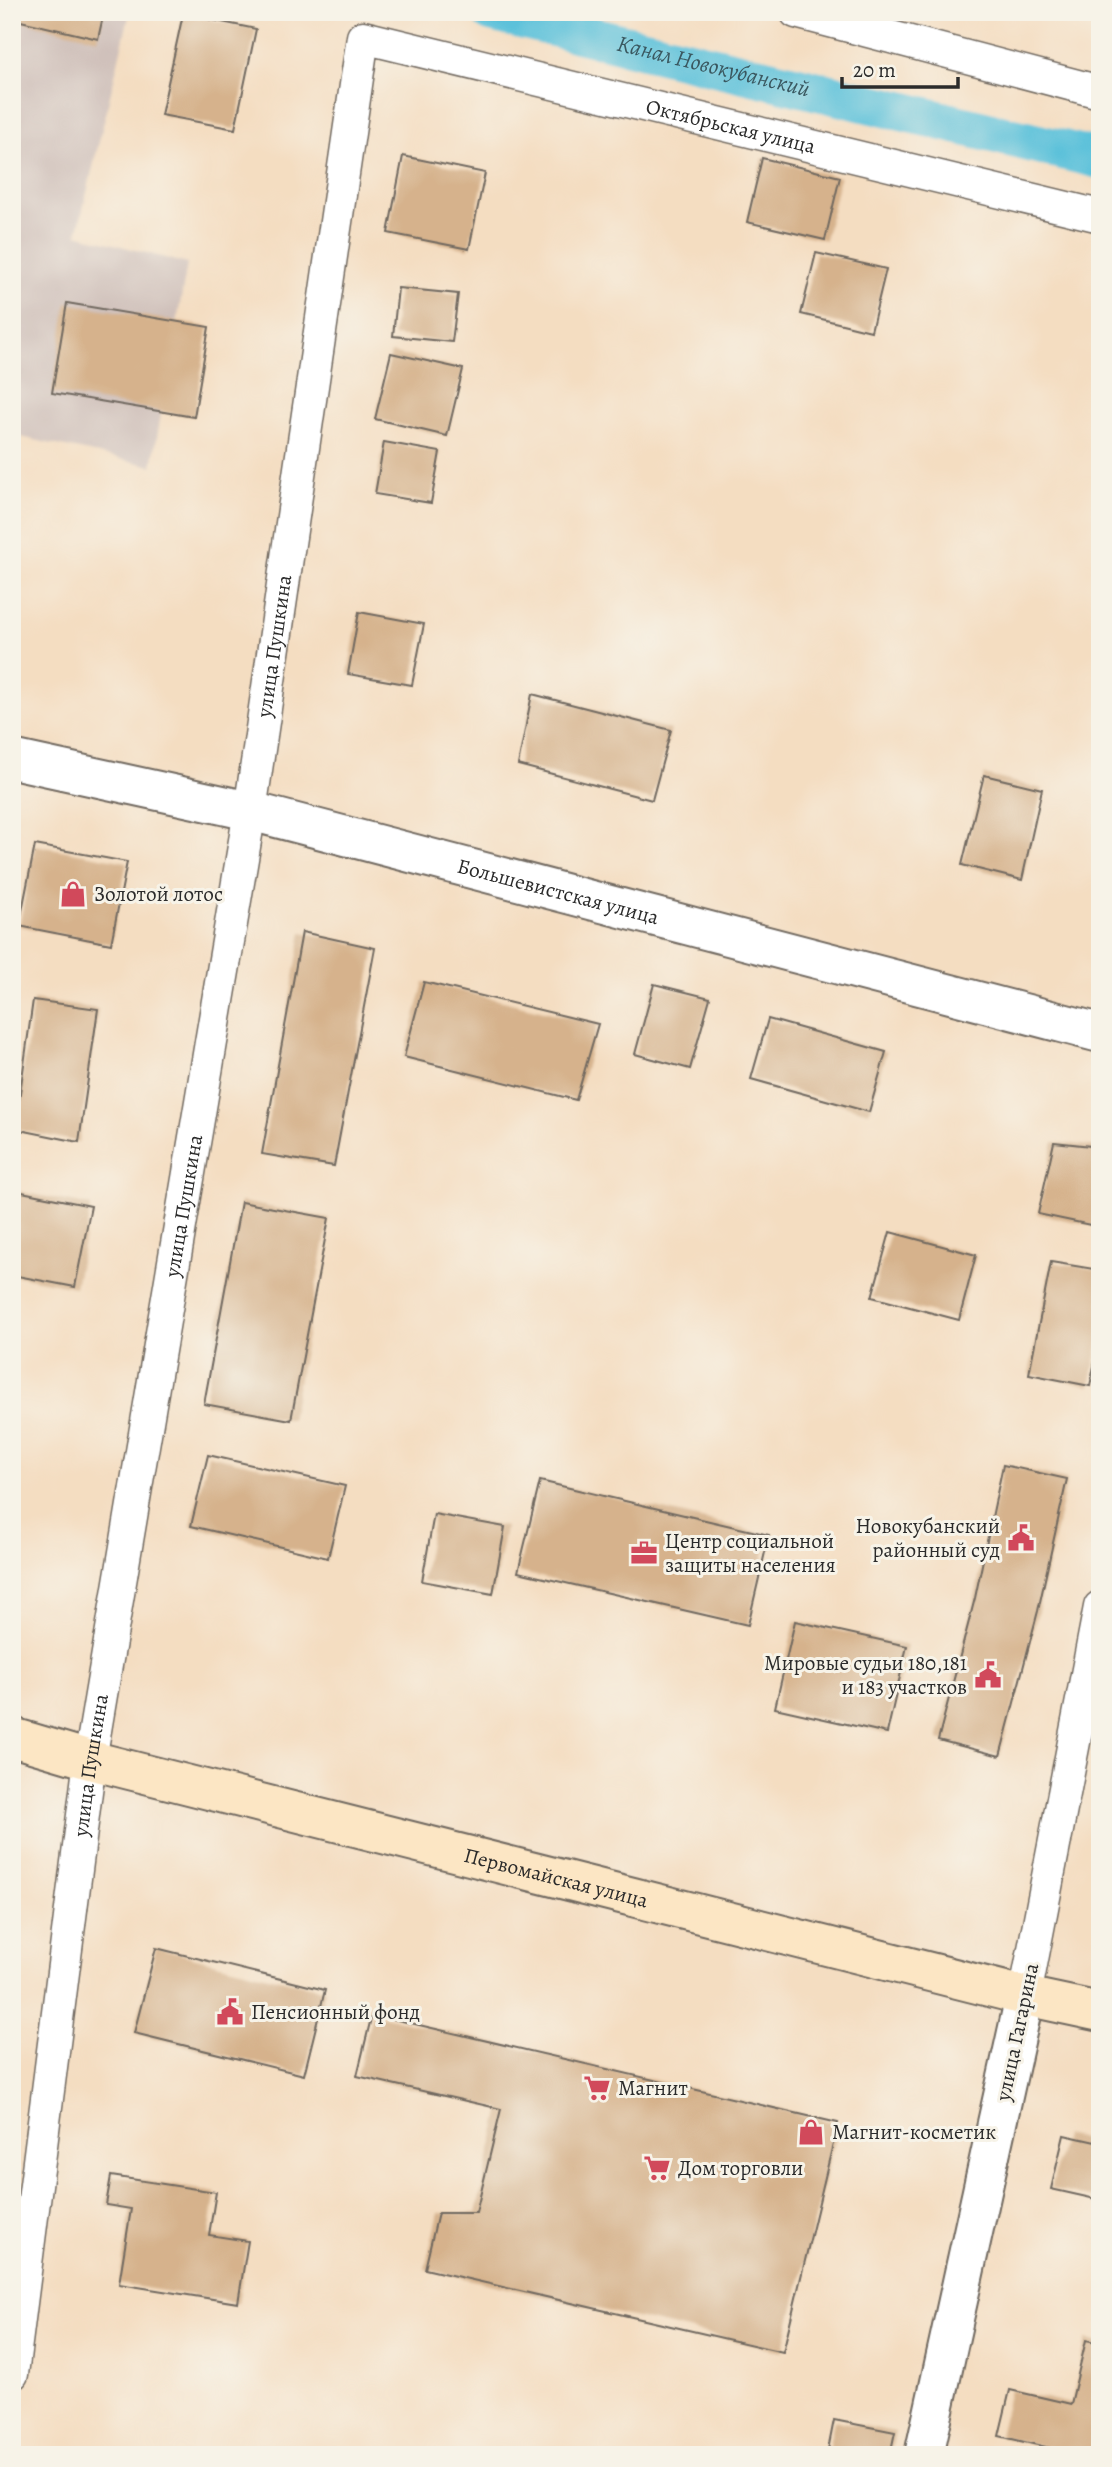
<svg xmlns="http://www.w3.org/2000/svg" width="1112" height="2467" font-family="Alegreya,serif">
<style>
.industrial{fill:#cfc0ba}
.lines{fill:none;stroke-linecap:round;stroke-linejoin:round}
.canal{stroke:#5cc1da;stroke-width:40}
.building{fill:#d6b28c}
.minor-casing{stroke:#716960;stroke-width:35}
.tertiary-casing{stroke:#716960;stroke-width:42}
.secondary-casing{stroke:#716960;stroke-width:42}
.minor{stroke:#fff;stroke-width:32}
.tertiary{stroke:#fff;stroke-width:38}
.secondary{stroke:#fce6c4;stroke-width:38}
.labels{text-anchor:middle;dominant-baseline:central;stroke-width:6;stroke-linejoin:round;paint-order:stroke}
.street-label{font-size:21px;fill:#2b2b2b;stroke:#f7f3e8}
.poi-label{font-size:21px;fill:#2b2b2b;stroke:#f7f3e8;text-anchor:start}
.water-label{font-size:23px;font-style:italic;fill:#3a5860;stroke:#f7f3e8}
</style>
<rect width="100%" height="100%" fill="#f7f3e8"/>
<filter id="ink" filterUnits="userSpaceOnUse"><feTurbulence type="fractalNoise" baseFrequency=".0143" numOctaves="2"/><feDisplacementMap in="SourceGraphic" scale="14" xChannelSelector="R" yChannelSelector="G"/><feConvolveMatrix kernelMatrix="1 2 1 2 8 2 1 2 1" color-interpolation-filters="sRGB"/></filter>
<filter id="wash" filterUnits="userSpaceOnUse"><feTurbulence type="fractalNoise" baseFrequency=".00686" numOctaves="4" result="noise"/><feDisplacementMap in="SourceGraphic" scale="28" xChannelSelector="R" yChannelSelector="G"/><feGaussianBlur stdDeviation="1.57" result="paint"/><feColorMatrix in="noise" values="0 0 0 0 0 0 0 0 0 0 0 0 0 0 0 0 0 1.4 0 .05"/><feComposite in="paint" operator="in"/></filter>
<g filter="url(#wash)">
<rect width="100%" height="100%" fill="#f4ddc1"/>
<path class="industrial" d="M12 12H130L77 234 187 264 152 466 12 435Z"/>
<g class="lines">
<path class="canal" id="s1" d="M491 12 1100 159"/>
</g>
<g id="blocks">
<g class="building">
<path d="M12 12H104L98 39 12 19Z"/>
<path d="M183 14 256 29 235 129 161 115Z"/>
<path d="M403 156 485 173 469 249 388 233Z"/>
<path d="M762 158 840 177 825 240 747 222Z"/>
<path d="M816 253 886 269 871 331 801 314Z"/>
<path d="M398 288 458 294 452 342 393 336Z"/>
<path d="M67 303 209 327 194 417 52 393Z"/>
<path d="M391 353 463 369 447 436 375 419Z"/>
<path d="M384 442 440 452 431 503 375 494Z"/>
<path d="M359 612 424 624 412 685 348 674Z"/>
<path d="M532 694 671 730 652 800 518 765Z"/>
<path d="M984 775 1042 789 1022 880 962 865Z"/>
<path d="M35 845 127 862 111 944 19 926Z"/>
<path d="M302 932 375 948 334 1166 262 1154Z"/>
<path d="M424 982 598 1024 576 1100 404 1057Z"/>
<path d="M654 984 710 998 690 1069 635 1054Z"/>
<path d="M33 1000 98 1009 79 1142 15 1129Z"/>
<path d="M768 1019 886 1052 869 1112 751 1079Z"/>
<path d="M1054 1142 1100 1147V1227L1038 1214Z"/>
<path d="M12 1190 91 1206 75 1287 12 1275Z"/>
<path d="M241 1202 329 1218 291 1420 204 1404Z"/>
<path d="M890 1232 976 1255 959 1320 872 1297Z"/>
<path d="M1051 1262 1100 1270V1337L1090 1386 1029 1374Z"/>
<path d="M208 1455 345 1486 328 1558 191 1526Z"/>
<path d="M1003 1465 1067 1479 1038 1611 1000 1756 938 1740 975 1598Z"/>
<path d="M540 1481 769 1535 748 1625 518 1572Z"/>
<path d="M434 1514 505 1527 493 1594 422 1581Z"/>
<path d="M795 1621 907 1646 887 1733 775 1708Z"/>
<path d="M1099 1815H1100V1832L1095 1831Z"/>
<path d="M156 1948 325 1990 304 2075 134 2033Z"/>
<path d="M372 2014 838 2123 783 2352 425 2269 438 2213H476L501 2109 357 2076Z"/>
<path d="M1064 2135 1100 2143V2200L1051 2189Z"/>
<path d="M111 2176 216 2192 209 2235 248 2241 238 2303 119 2284 131 2209 106 2205Z"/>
<path d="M1086 2340 1100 2343V2435L1095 2455H1080L999 2436 1010 2390 1071 2404Z"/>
<path d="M834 2420 895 2432 890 2455H827Z"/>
</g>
</g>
</g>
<g filter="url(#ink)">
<use href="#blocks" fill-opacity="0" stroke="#716960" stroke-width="2"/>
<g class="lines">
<g class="minor-casing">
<g id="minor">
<path d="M796 12 1100 92"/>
<path d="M1025 1996 1100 1607"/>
<path id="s2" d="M12 2374 90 1760 250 811 363 37 1100 216"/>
</g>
</g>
<g class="tertiary-casing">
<g id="tertiary">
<path id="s3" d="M12 759 250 811 1100 1033"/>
<path d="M924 2455 1025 1996"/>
</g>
</g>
<g class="secondary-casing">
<g id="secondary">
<path id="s4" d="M12 1737 90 1760 1025 1996 1100 2012"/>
</g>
</g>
<use href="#minor" class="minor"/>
<use href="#tertiary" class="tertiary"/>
<use href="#secondary" class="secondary"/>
</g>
</g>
<defs>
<g id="shop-bare" transform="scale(2.1)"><path d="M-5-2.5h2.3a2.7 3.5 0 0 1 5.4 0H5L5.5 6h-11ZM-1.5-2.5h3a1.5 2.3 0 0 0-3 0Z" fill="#d1495b" stroke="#f7f3e8" stroke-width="2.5" paint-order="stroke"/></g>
<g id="civic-bare" transform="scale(2.1)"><path d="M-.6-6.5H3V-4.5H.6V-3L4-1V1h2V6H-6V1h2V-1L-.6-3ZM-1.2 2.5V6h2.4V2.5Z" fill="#d1495b" stroke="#f7f3e8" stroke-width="2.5" paint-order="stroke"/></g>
<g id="office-bare" transform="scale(2.1)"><path d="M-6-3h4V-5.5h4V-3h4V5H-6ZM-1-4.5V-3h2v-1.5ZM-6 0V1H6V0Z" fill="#d1495b" stroke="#f7f3e8" stroke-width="2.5" paint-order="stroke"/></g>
<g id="supermarket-bare" transform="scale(2.1)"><path d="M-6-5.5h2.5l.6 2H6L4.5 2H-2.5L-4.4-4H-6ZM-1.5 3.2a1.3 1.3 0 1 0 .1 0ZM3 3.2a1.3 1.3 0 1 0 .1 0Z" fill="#d1495b" stroke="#f7f3e8" stroke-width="2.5" paint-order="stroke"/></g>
</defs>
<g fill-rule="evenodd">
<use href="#shop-bare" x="73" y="894"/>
<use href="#civic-bare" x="1021" y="1538"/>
<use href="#office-bare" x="644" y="1553"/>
<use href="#civic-bare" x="988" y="1675"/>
<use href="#civic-bare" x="230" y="2012"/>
<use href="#supermarket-bare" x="597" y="2088"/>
<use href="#shop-bare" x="811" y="2132"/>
<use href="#supermarket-bare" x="657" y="2168"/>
</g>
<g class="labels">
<g class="street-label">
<text stroke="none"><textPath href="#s2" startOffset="2742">Октябрьская улица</textPath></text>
<text stroke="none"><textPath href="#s2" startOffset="1748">улица Пушкина</textPath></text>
<text stroke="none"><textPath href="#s3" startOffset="562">Большевистская улица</textPath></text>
<text stroke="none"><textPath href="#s2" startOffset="1181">улица Пушкина</textPath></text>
<text stroke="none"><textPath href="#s2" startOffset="614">улица Пушкина</textPath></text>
<text stroke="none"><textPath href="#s4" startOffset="562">Первомайская улица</textPath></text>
<text transform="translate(1017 2032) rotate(-78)">улица Гагарина</text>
</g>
<g class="poi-label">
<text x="94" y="894">Золотой лотос</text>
<text x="1000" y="1526" text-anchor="end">Новокубанский<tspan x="1000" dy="24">районный суд</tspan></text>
<text x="665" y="1541">Центр социальной<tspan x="665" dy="24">защиты населения</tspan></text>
<text x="967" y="1663" text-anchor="end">Мировые судьи 180,181<tspan x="967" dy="24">и 183 участков</tspan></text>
<text x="251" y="2012">Пенсионный фонд</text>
<text x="618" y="2088">Магнит</text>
<text x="832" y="2132">Магнит-косметик</text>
<text x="678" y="2168">Дом торговли</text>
</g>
<g class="water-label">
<text stroke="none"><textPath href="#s1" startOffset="229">Канал Новокубанский</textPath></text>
</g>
</g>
<rect width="1112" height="2467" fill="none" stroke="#f7f3e8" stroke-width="42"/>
<path d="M842 77v10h116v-10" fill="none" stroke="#2b2b2b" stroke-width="3.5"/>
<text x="853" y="77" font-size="21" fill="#2b2b2b" stroke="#f7f3e8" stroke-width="5" paint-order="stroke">20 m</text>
</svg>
